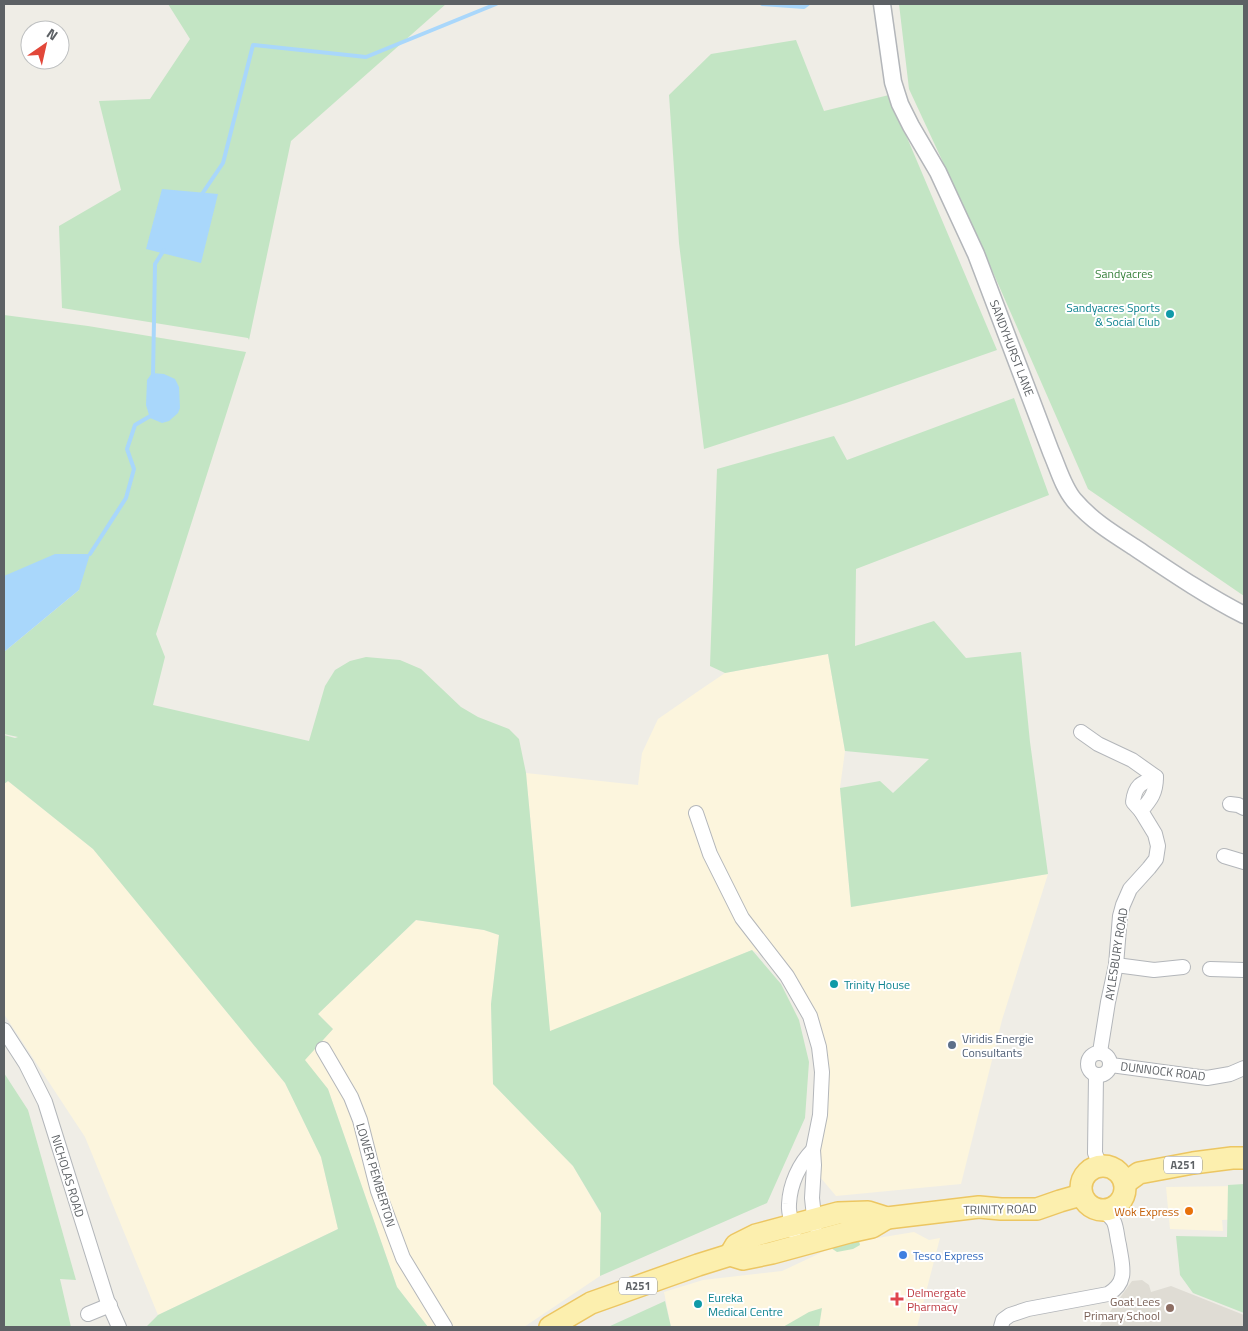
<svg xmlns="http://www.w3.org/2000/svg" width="1248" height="1331" font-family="'Titillium Web',sans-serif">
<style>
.commercial{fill:#fcf5dd}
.education{fill:#dfdcd4}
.green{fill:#c3e5c4}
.water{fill:#a9d7fb}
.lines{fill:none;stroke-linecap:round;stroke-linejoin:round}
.stream{stroke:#a9d7fb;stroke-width:4}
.minor-casing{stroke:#b3b6ba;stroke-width:16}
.tertiary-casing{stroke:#b3b6ba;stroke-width:19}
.primary-casing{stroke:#ecc662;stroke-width:24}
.minor{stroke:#fff;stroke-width:14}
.tertiary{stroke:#fff;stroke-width:16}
.primary{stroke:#fcefae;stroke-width:21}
.culture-dot{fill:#0f9aa8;stroke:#fff;stroke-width:2}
.service-dot{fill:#5c6f8a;stroke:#fff;stroke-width:2}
.food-dot{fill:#e8710a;stroke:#fff;stroke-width:2}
.shop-dot{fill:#3f7fe0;stroke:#fff;stroke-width:2}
.health-dot{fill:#e0444e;stroke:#fff;stroke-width:2}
.education-dot{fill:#8d6e63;stroke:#fff;stroke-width:2}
.labels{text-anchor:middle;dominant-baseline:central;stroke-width:4;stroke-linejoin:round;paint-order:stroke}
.shield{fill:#fff;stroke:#8e9093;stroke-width:1}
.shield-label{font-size:11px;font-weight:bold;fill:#5d6165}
.park-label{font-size:12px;fill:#38813c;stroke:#fff}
.culture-label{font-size:12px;fill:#0d838f;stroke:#fff;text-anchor:start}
.street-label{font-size:12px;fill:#5d6165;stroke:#fff}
.service-label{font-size:12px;fill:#4e5e75;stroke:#fff;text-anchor:start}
.food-label{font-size:12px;fill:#c56008;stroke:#fff;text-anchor:end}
.shop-label{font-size:12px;fill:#366cbe;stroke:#fff;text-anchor:start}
.health-label{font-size:12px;fill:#be3a42;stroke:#fff;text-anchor:start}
.education-label{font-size:12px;fill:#785e54;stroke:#fff;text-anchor:end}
</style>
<rect width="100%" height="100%" fill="#efede6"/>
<g class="commercial">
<path d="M828 654 845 751 840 788 851 907 1048 874 1002 1020 961 1184 836 1196 815 1171 825 1129 829 1089 826 1055 819 1025 807 997 792 971 752 950 550 1034 526 773 638 785 642 753 658 719 697 692 725 673Z"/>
<path d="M8 781 93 849 285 1083 321 1157 338 1229 158 1315 85 1137 4 1014V784Z"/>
<path d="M416 920 484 930 499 935 491 1004 493 1084 573 1166 601 1214 600 1276 524 1327H428L397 1287 328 1089 304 1060 333 1029 318 1014Z"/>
<path d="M1239 1186 1240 1219 1222 1220 1223 1231 1170 1229 1166 1187Z"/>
<path d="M914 1232 929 1240 940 1238 917 1327H671L664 1292 703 1280 782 1271 831 1248 853 1242Z"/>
</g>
<path class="education" d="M1142 1280 1149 1285 1151 1292 1171 1286 1244 1315V1327H1099L1132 1281Z"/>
<g class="green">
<path d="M168 4H446L291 141 249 340 248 338 62 308 59 226 121 190 99 101 150 99 190 39Z"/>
<path d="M899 4H1244V596L1088 489 974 229 909 89Z"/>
<path d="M796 40 824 111 889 95 997 350 846 403 704 449 679 243 669 95 711 54Z"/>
<path d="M4 315 88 326 246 352 156 634 165 657 153 705 309 741 325 686 335 670 350 661 366 657 400 660 421 669 461 707 478 717 509 729 519 739 526 773 550 1031 752 950 781 984 799 1020 809 1062 805 1118 767 1203 600 1276 601 1213 573 1166 493 1084 491 1004 499 935 484 930 416 920 318 1014 333 1029 305 1060 328 1089 397 1287 428 1327H146L158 1315 338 1229 321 1157 285 1083 93 849 8 781 4 784V735L15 738 18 737 4 734V652L79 590 4 577Z"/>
<path d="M1014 398 1049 495 856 569 855 646 934 621 966 658 1021 652 1030 742 1048 874 851 907 840 788 880 781 893 793 929 759 845 751 828 654 725 673 710 666 717 469 834 436 847 460Z"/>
<path d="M4 1073 28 1110 76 1280 60 1279 71 1327H4Z"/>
<path d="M1244 1184V1313L1193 1293 1180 1275 1176 1236 1227 1237 1228 1185Z"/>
<path d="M859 1241 860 1245 853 1249 837 1252 831 1248Z"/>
<path d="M665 1301 671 1327H608Z"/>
<path d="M822 1308 819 1327H783L809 1312Z"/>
</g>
<g class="water">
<path d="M162 189 218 194 201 263 146 249Z"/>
<path d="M152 373 164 374 175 379 179 387 180 408 178 413 169 421 162 423 150 418 146 405 147 380Z"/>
<path d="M55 554H90L79 590 4 652V576Z"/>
</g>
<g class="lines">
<g class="stream">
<path d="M762 4 804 7 808 4"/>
<path d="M200 197 223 163 253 45 366 57 496 4"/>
<path d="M153 376 155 264 164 250"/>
<path d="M90 554 126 498 134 469 127 449 135 425 152 415"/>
</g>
<g class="minor-casing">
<g id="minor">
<path d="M1081 732 1098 744 1132 760 1156 777C1156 793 1151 799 1141 811L1155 834 1158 846 1156 859 1149 868 1130 889 1123 905 1120 916 1116 965 1108 1002 1100 1052"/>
<path d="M1230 804 1238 805 1244 808"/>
<path d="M1141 811 1133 802C1135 785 1141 783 1156 777"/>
<path d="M696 813 710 854 742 918 787 976 810 1016 819 1047 822 1072 820 1115 813 1150 814 1165 812 1198 815 1226"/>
<path d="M1224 856 1244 862"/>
<path d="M1116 965 1154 970 1183 967"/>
<path d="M1210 969 1244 970"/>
<path d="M4 1030 26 1064 45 1102 107 1300 119 1327"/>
<path d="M323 1049 351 1097 360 1120 378 1191 403 1258 445 1327"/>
<circle cx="1099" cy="1064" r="11"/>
<path d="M1111 1065 1207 1078 1230 1074 1244 1068"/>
<path d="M1096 1075 1095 1153 1100 1166"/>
<path d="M794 1232C792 1223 788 1213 789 1204 790 1184 799 1164 813 1150"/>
<path d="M88 1314 110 1305"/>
<path d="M1001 1327 1003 1320 1010 1315 1028 1309 1108 1294C1129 1282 1122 1265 1119 1245 1117 1238 1117 1229 1114 1222 1112 1218 1107 1214 1104 1211"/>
</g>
</g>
<g class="tertiary-casing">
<path id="tertiary" d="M882 4 893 82 900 104 911 126 938 172 976 254 1051 452C1058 468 1063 487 1074 500 1091 520 1112 533 1134 547 1170 571 1205 595 1244 615"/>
</g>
<g class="primary-casing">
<g id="primary">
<circle cx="1103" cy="1188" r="22"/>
<path d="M1125 1183 1139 1173 1193 1163 1232 1158H1244"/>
<path d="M730 1255 736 1245 756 1235 838 1213 868 1212 887 1218 979 1207 1001 1209H1037L1060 1201 1081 1195"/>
<path d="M550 1327 591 1303 698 1265 730 1255 743 1259 772 1253 849 1232 872 1227 887 1218"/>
</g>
</g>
<use href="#minor" class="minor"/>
<use href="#tertiary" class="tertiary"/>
<use href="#primary" class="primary"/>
</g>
<g class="culture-dot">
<circle cx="1170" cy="314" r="5"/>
<circle cx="834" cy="984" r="5"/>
<circle cx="698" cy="1304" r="5"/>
</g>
<circle class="service-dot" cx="952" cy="1045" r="5"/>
<circle class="food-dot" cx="1189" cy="1211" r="5"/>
<circle class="shop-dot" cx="903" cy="1255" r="5"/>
<path class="health-dot" d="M894.5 1291.5h5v5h5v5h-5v5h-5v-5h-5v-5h5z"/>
<circle class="education-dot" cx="1170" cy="1308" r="5"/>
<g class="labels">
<g class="shield">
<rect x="1164" y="1156.5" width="38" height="17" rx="4"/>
<rect x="619" y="1277.5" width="38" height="17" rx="4"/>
</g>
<g class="shield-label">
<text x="1183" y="1165">A251</text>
<text x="638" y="1286">A251</text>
</g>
<g class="park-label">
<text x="1124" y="273">Sandyacres</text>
</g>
<g class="culture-label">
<text x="1160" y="307" text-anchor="end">Sandyacres Sports<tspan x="1160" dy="14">&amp; Social Club</tspan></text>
<text x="844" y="984">Trinity House</text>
<text x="708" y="1297">Eureka<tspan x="708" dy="14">Medical Centre</tspan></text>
</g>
<g class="street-label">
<text transform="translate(1012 348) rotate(69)">SANDYHURST LANE</text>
<text transform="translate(1116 954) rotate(-81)">AYLESBURY ROAD</text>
<text transform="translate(1163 1071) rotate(7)">DUNNOCK ROAD</text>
<text transform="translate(376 1175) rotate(73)">LOWER PEMBERTON</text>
<text transform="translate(68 1176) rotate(73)">NICHOLAS ROAD</text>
<text transform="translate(1000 1209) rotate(-1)">TRINITY ROAD</text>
</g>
<g class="service-label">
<text x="962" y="1038">Viridis Energie<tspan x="962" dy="14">Consultants</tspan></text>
</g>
<g class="food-label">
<text x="1179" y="1211">Wok Express</text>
</g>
<g class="shop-label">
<text x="913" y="1255">Tesco Express</text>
</g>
<g class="health-label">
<text x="907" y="1292">Delmergate<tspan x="907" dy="14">Pharmacy</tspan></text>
</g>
<g class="education-label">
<text x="1160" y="1301">Goat Lees<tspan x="1160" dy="14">Primary School</tspan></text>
</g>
</g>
<rect width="1248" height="1331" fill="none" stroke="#5d6165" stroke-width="10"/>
<g transform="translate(45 45) rotate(34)"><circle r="24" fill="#ffffff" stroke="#bec0c1"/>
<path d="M0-4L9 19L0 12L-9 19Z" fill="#e24739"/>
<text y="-8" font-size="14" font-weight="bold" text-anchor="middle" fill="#5d6165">N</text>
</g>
</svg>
